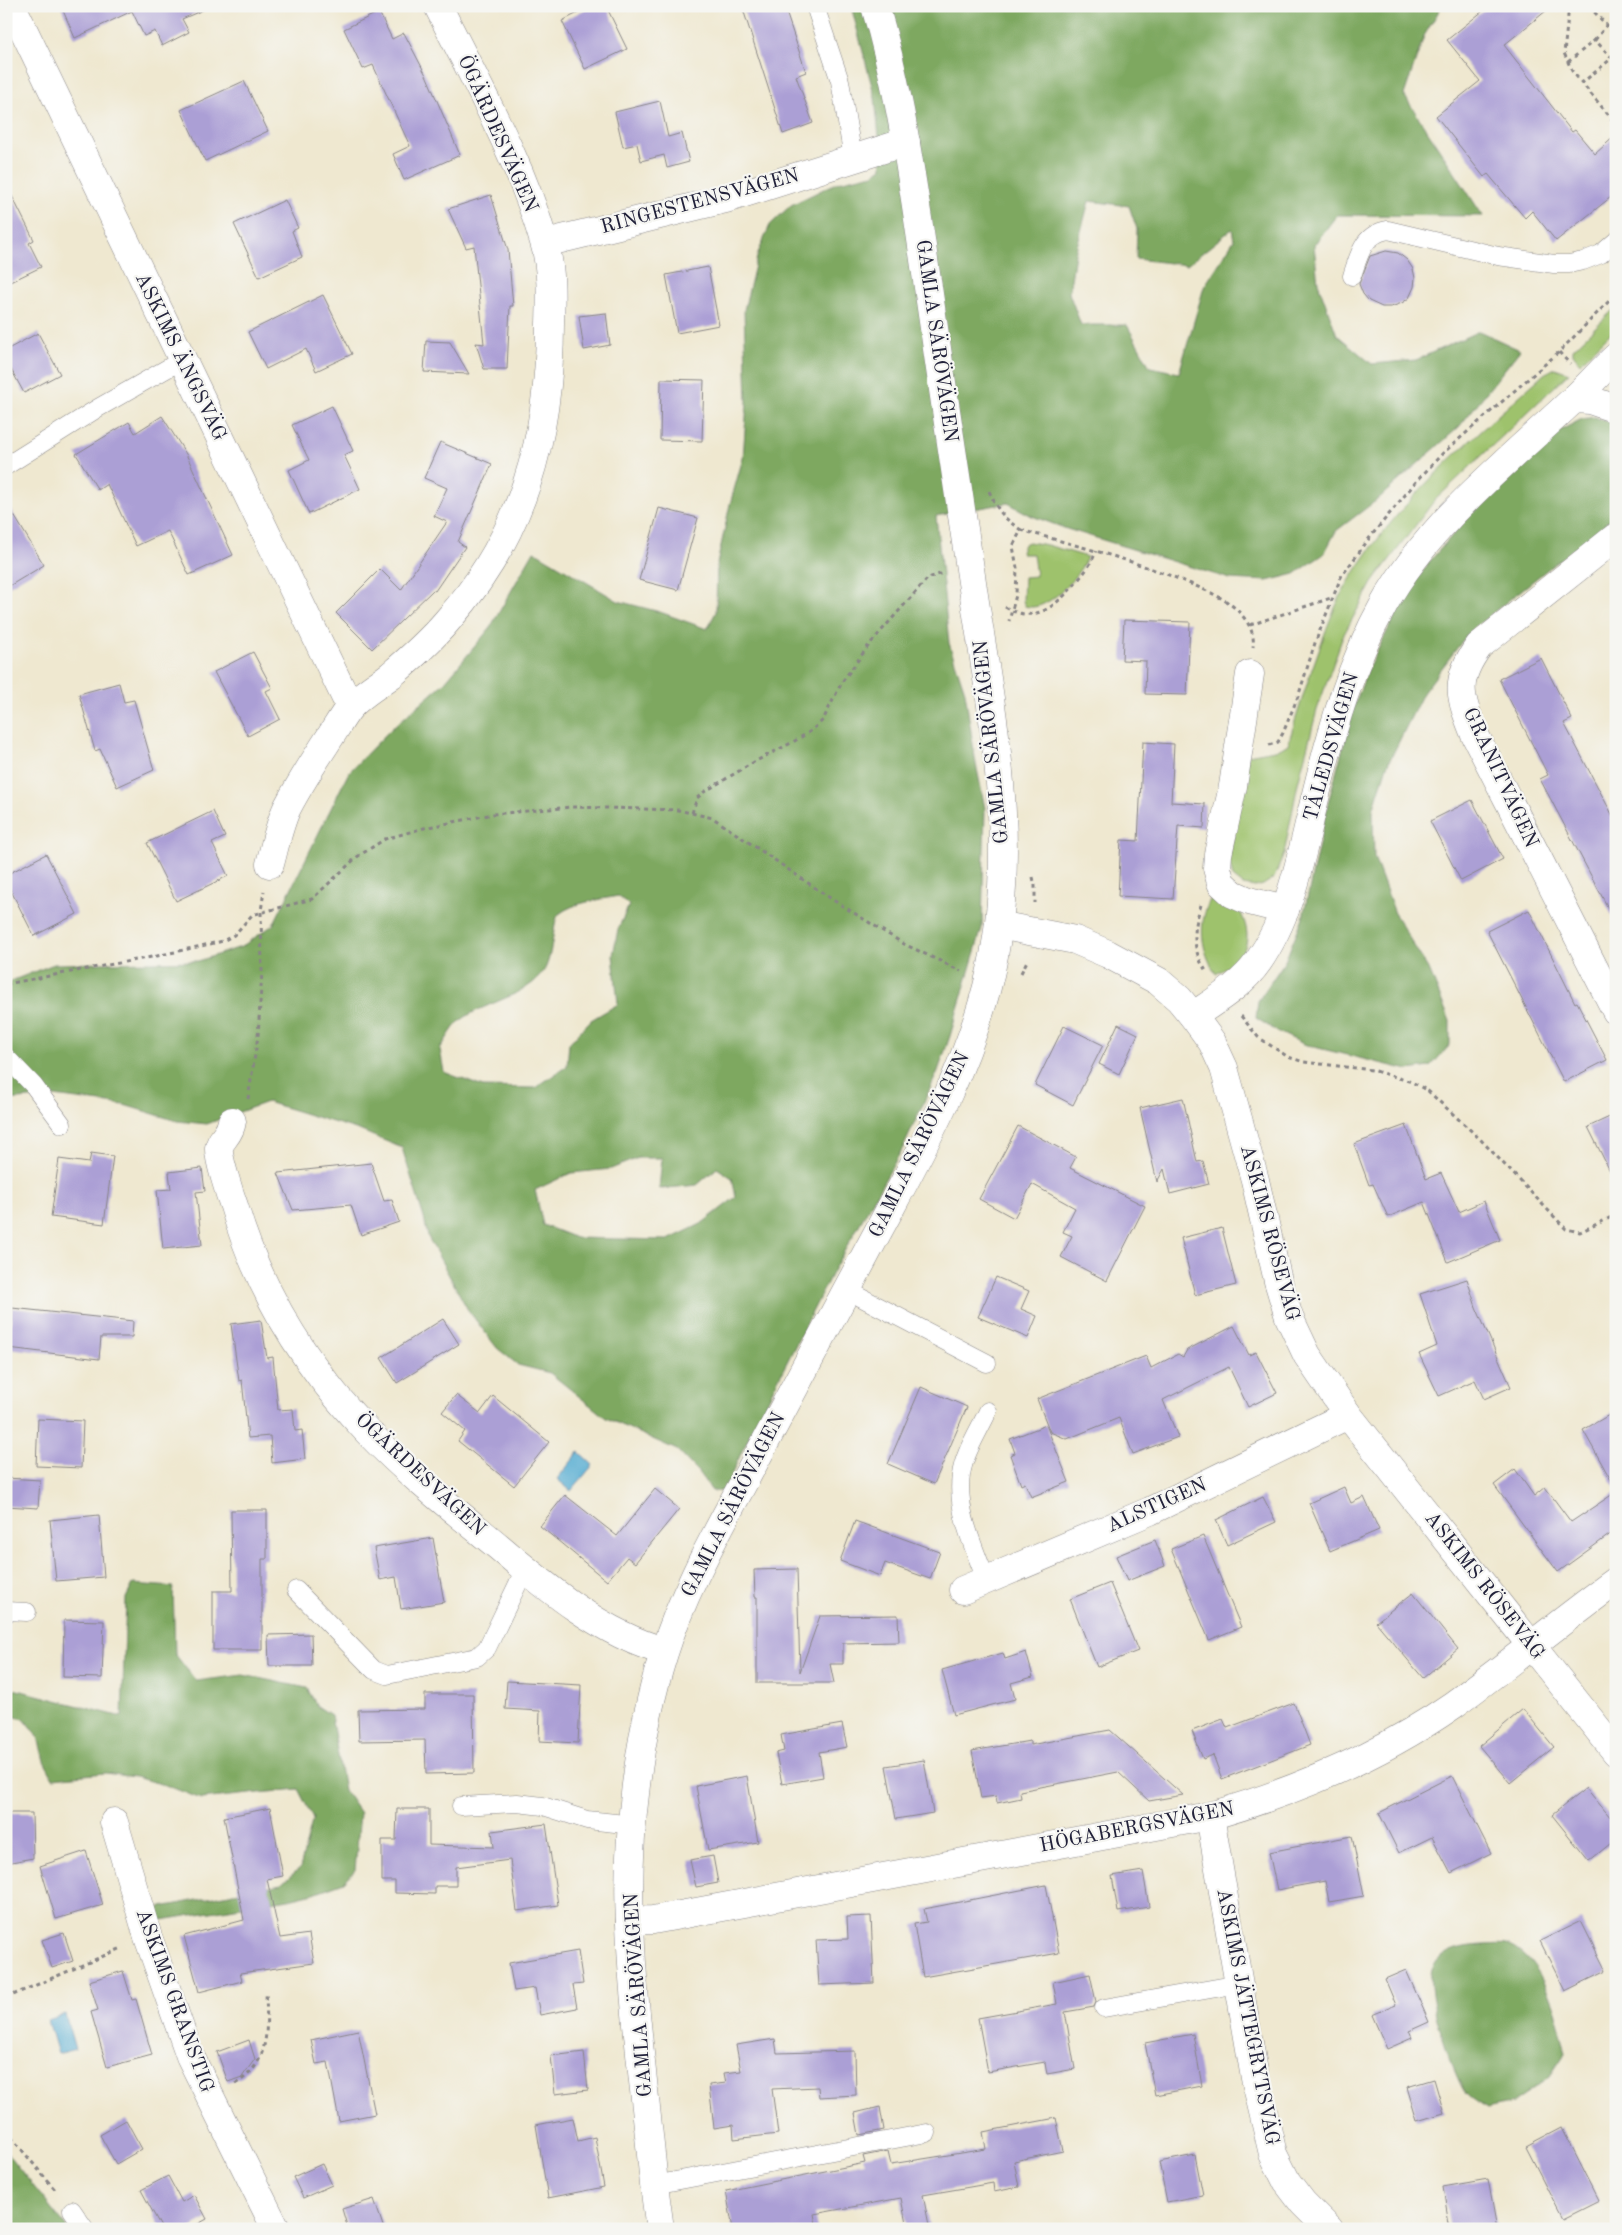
<svg xmlns="http://www.w3.org/2000/svg" width="1622" height="2235" font-family="'Old Standard TT',serif">
<style>
.green{fill:#9ec26c;stroke:#607254}
.forest{fill:#7ea860;stroke:#50654e;fill-rule:evenodd}
.water{fill:#54acd1;stroke:#3b6786}
.building{fill:#ab9fd5}
.lines{fill:none;stroke-linecap:round;stroke-linejoin:round}
.service-casing{stroke:#888586;stroke-width:19}
.minor-casing{stroke:#888586;stroke-width:29}
.tertiary-casing{stroke:#888586;stroke-width:29}
.path{stroke:#888586;stroke-width:3;stroke-dasharray:4 4;stroke-linecap:butt}
.service{stroke:#fff;stroke-width:18}
.minor{stroke:#fff;stroke-width:28}
.tertiary{stroke:#fff;stroke-width:28}
.labels{text-anchor:middle;dominant-baseline:central;stroke-width:4.5;stroke-linejoin:round;paint-order:stroke}
.street-label{font-size:20px;fill:#22223b;stroke:#f6f6f2}
</style>
<rect width="100%" height="100%" fill="#f6f6f2"/>
<filter id="ink" filterUnits="userSpaceOnUse"><feTurbulence type="fractalNoise" baseFrequency=".02" numOctaves="2"/><feDisplacementMap in="SourceGraphic" scale="10" xChannelSelector="R" yChannelSelector="G"/><feConvolveMatrix kernelMatrix="1 2 1 2 8 2 1 2 1" color-interpolation-filters="sRGB"/></filter>
<filter id="wash" filterUnits="userSpaceOnUse"><feTurbulence type="fractalNoise" baseFrequency=".0096" numOctaves="4" result="noise"/><feDisplacementMap in="SourceGraphic" scale="20" xChannelSelector="R" yChannelSelector="G"/><feGaussianBlur stdDeviation="1.12" result="paint"/><feColorMatrix in="noise" values="0 0 0 0 0 0 0 0 0 0 0 0 0 0 0 0 0 1.4 0 .05"/><feComposite in="paint" operator="in"/></filter>
<g filter="url(#wash)">
<rect width="100%" height="100%" fill="#efe8d0"/>
<g class="green">
<path d="M1616 307V328L1580 363 1573 354V349Z"/>
<path d="M1555 368 1569 373 1434 501 1372 583 1343 636 1317 710 1298 783 1284 854 1274 878 1263 885 1255 887 1243 885 1233 877 1229 860 1248 755 1280 749 1288 744C1298 711 1308 679 1320 647 1326 630 1332 613 1340 597 1388 508 1470 441 1544 374Z"/>
<path d="M1029 542 1047 545 1087 557C1080 575 1047 614 1025 606L1023 601 1024 577 1036 576 1033 554H1022L1021 552 1024 544Z"/>
<path d="M1215 897 1238 907C1255 939 1248 957 1216 974 1201 950 1197 924 1211 898Z"/>
</g>
<g class="forest">
<path d="M851 6H1442L1424 36 1404 95 1483 216 1337 215 1314 245 1318 283 1337 335 1372 364 1416 360 1479 331 1520 350 1459 427 1377 500 1336 531 1324 554 1295 574 1267 581 1230 579 1067 529 1032 516 1008 503 936 516 949 643 965 692 976 764 985 808 982 928 950 1036 938 1071 904 1146 833 1271 743 1449 724 1491H712L698 1472 677 1450 606 1418 550 1373 518 1365 497 1348 468 1310 428 1237 424 1218 402 1148 359 1130 267 1102 207 1124 177 1121 124 1105 54 1096 6 1100V983L54 964 198 961 241 947 273 925 349 772 390 730 445 682 490 628 534 551 618 601 660 612 707 629 716 612 717 564 730 504 743 458 747 402 744 310 758 253 770 225 791 205 838 182 873 174 882 168 875 98ZM1089 201 1129 206 1137 229 1136 259 1187 265 1232 229 1234 240 1204 287 1179 373 1150 367 1127 325H1081L1069 293 1075 254ZM618 896 629 905 618 929 613 955 618 1004 591 1020 569 1043 567 1066 535 1088 483 1087 444 1072 440 1049C447 1039 454 1024 464 1018 485 1003 528 995 543 972 553 959 553 919 559 914 574 902 599 900 618 896ZM638 1158H662L659 1189 697 1185 717 1168 732 1178 736 1197 701 1224 668 1240 576 1238 543 1225 535 1190 571 1173 611 1169Z"/>
<path d="M1595 417 1616 425V515L1470 631 1423 693 1387 766 1373 810 1374 857 1396 916 1430 972 1450 1021V1045L1430 1067 1408 1070 1306 1045 1276 1031 1256 1018 1258 1001 1285 961 1303 917 1329 799 1355 703 1369 667 1403 600 1430 561 1461 525 1509 476 1555 433 1582 419Z"/>
<path d="M133 1584 173 1587 175 1654 196 1681 243 1675 307 1688 317 1706 331 1715 344 1790 360 1813 355 1870 344 1882 314 1893 289 1899 156 1921 151 1909 281 1884 300 1868 313 1818 298 1789 201 1799 168 1786 135 1777 105 1773 53 1778 44 1761 38 1737 24 1719 6 1715V1687L122 1717 126 1598Z"/>
<path d="M1483 1945C1491 1945 1503 1943 1510 1946 1544 1960 1559 2021 1566 2053L1550 2077 1512 2103 1488 2109C1482 2105 1471 2100 1466 2094 1453 2075 1424 1991 1432 1970 1440 1949 1464 1946 1483 1945Z"/>
<path d="M6 2152 68 2229H6Z"/>
</g>
<g class="water">
<path d="M579 1452 593 1465 571 1491 557 1479Z"/>
<path d="M65 2014 75 2049 58 2054 48 2020Z"/>
</g>
<g id="blocks">
<g class="building">
<path d="M61 6H212L182 19 189 32 162 46 155 31 144 36 132 11 75 38Z"/>
<path d="M592 6H606L627 49 585 69 562 21Z"/>
<path d="M742 6H784L806 72 796 76 813 123 783 134Z"/>
<path d="M1489 6H1552L1504 45 1572 132 1575 130 1595 154 1616 135V193L1556 241 1532 211 1525 218 1488 174 1484 177 1436 116 1480 81 1447 40Z"/>
<path d="M379 12 392 39 404 33 427 77 460 155 404 180 393 154 410 146 373 65 363 69 344 29Z"/>
<path d="M244 81 268 131 205 161 181 110Z"/>
<path d="M660 101 668 137 682 133 689 162 667 168 664 155 641 161 637 144 623 147 615 112Z"/>
<path d="M6 184 34 240 29 243 41 267 6 284Z"/>
<path d="M491 195 508 250 513 306H510L507 369H484L476 343 484 344 474 246 466 248 448 209Z"/>
<path d="M285 200 298 228 292 231 302 257 259 277 234 224Z"/>
<path d="M1386 251 1398 253 1407 260 1413 269 1415 278 1414 287 1409 298 1402 303 1391 307H1382L1369 301 1363 294 1359 284 1370 256Z"/>
<path d="M708 267 719 325 677 333 666 275Z"/>
<path d="M323 295 352 354 316 371 306 349 266 369 248 332Z"/>
<path d="M606 313 610 345 584 350 579 316Z"/>
<path d="M38 333 60 374 24 393 6 360V350Z"/>
<path d="M426 341 450 342 469 374 424 372Z"/>
<path d="M661 379 704 380 702 441 660 440Z"/>
<path d="M332 406 353 451 344 455 360 489 309 514 289 470 309 460 292 425Z"/>
<path d="M162 416 186 454 233 555 189 575 168 531 136 546 107 484 98 490 76 454 129 422 135 433Z"/>
<path d="M440 442 492 464 458 542 465 547 435 591 433 590 372 649 336 613 380 569 401 590 447 522 434 516 447 488 424 478Z"/>
<path d="M6 502 44 565 6 588Z"/>
<path d="M659 508 698 518 678 590 639 580Z"/>
<path d="M1124 620 1190 622 1187 695 1145 694 1146 661 1122 660Z"/>
<path d="M253 652 272 688 266 691 280 719 248 736 214 672Z"/>
<path d="M1541 658 1572 719 1564 723 1616 822V923L1540 779 1548 775 1499 679Z"/>
<path d="M119 683 124 702 134 700 154 770 117 787 100 749 95 751 79 694Z"/>
<path d="M1143 742 1174 744 1171 802 1205 804 1204 828 1178 826 1173 899 1118 896 1121 840 1138 841Z"/>
<path d="M1472 800 1503 859 1461 881 1430 821Z"/>
<path d="M213 811 225 837 212 843 228 876 176 901 147 843Z"/>
<path d="M46 854 77 914 34 936 6 881V875Z"/>
<path d="M1529 910 1575 1003 1577 1002 1607 1060 1564 1082 1487 931Z"/>
<path d="M1118 1024 1138 1034 1119 1074 1099 1064Z"/>
<path d="M1064 1026 1103 1045 1073 1105 1035 1085Z"/>
<path d="M1183 1098 1197 1162 1203 1161 1209 1184 1170 1194 1164 1169 1157 1182 1140 1108Z"/>
<path d="M1616 1114V1183L1588 1127Z"/>
<path d="M1406 1125 1426 1179 1441 1173 1459 1212 1484 1201 1500 1240 1448 1262 1424 1202 1388 1217 1373 1184 1369 1185 1354 1144Z"/>
<path d="M1018 1126 1076 1157 1070 1168 1145 1206 1107 1281 1061 1257 1072 1236 1063 1232 1075 1208 1032 1184 1014 1218 979 1199Z"/>
<path d="M91 1153 113 1156 104 1224 51 1217 59 1159 89 1163Z"/>
<path d="M371 1163 384 1201 392 1200 399 1222 361 1235 351 1205 293 1210 278 1173Z"/>
<path d="M202 1168 205 1191 196 1192 202 1245 163 1249 157 1190 171 1189 169 1172Z"/>
<path d="M1222 1228 1236 1285 1195 1295 1181 1238Z"/>
<path d="M996 1277 1029 1291 1021 1309 1037 1316 1028 1338 978 1317Z"/>
<path d="M1467 1279 1476 1307 1511 1387 1484 1399 1475 1380 1439 1396 1419 1354 1437 1346 1420 1294Z"/>
<path d="M12 1308 133 1321 132 1337H101L99 1359 8 1348Z"/>
<path d="M443 1319 459 1344 397 1383 381 1358Z"/>
<path d="M261 1320 267 1358 273 1357 278 1410 293 1409 295 1431 302 1430 305 1459 272 1463 270 1436 248 1438 242 1380 239 1381 231 1324Z"/>
<path d="M1234 1326 1249 1355 1256 1352 1277 1393 1248 1407 1229 1367 1163 1400 1178 1437 1133 1454 1119 1418 1067 1439 1050 1432 1037 1399 1146 1356 1151 1368 1178 1354 1183 1357 1187 1350Z"/>
<path d="M921 1387 967 1407 934 1484 888 1464Z"/>
<path d="M456 1395 480 1413 493 1396 549 1442 514 1486 458 1441 465 1431 442 1412Z"/>
<path d="M1616 1411V1489L1583 1430Z"/>
<path d="M38 1419 83 1421 81 1468 36 1466Z"/>
<path d="M1046 1425 1069 1482 1031 1497 1025 1483 1021 1485 1010 1455 1015 1453 1010 1439Z"/>
<path d="M1515 1469 1534 1496 1545 1487 1571 1522 1616 1492V1530L1558 1572 1494 1485Z"/>
<path d="M6 1478 40 1480 38 1508 6 1506Z"/>
<path d="M1344 1487 1351 1503 1364 1497 1379 1530 1330 1551 1309 1503Z"/>
<path d="M655 1489 679 1509 635 1563 627 1557 607 1581 540 1526 565 1495 617 1536Z"/>
<path d="M1263 1497 1276 1522 1227 1545 1216 1520Z"/>
<path d="M231 1510H267V1559H262V1650H213V1591H232Z"/>
<path d="M99 1515 104 1577 56 1581 50 1520Z"/>
<path d="M855 1521 940 1552 930 1579 885 1563 880 1576 840 1561Z"/>
<path d="M1203 1536 1241 1627 1209 1640 1171 1549Z"/>
<path d="M433 1538 444 1602 401 1609 396 1577 380 1580 374 1548Z"/>
<path d="M1155 1540 1165 1566 1127 1581 1116 1556Z"/>
<path d="M797 1569 800 1672 820 1616 898 1615 899 1642 843 1643V1664H830L834 1683H757V1597H755L754 1570Z"/>
<path d="M1110 1583 1138 1651 1097 1667 1070 1599Z"/>
<path d="M1413 1593 1458 1649 1423 1678 1376 1622Z"/>
<path d="M64 1620 104 1621 102 1678 63 1677Z"/>
<path d="M311 1634 312 1666H269L268 1635Z"/>
<path d="M1026 1652 1033 1677 1011 1683 1015 1699 954 1715 942 1670 1003 1653 1005 1659Z"/>
<path d="M507 1681 581 1685 578 1743 539 1741 540 1711 505 1709Z"/>
<path d="M425 1694H473L474 1773 426 1774 425 1740 359 1741 358 1710 425 1709Z"/>
<path d="M1294 1703 1310 1745 1222 1779 1213 1755 1203 1759 1192 1731 1223 1719 1227 1728Z"/>
<path d="M1523 1709 1554 1747 1510 1783 1479 1746Z"/>
<path d="M842 1724 847 1747 819 1752 823 1777 782 1784 776 1753 784 1751 781 1735Z"/>
<path d="M1110 1730 1183 1795 1149 1801 1118 1772 1020 1791 1021 1798 997 1803 996 1796 981 1798 972 1751 1030 1741V1745Z"/>
<path d="M924 1760 933 1813 896 1819 886 1766Z"/>
<path d="M747 1776 758 1842 708 1850 696 1786Z"/>
<path d="M1452 1776 1491 1853 1451 1873 1432 1837 1399 1853 1379 1813Z"/>
<path d="M1586 1788 1616 1824V1839L1589 1861 1552 1815Z"/>
<path d="M270 1808 283 1876 267 1879 280 1938 309 1934 314 1963 240 1973 242 1981 199 1992 184 1936 244 1920 224 1817Z"/>
<path d="M397 1809H429V1845L494 1847 492 1831 546 1824 558 1905 517 1911 510 1860 456 1867V1886H435V1894L395 1893V1881H382V1840H396Z"/>
<path d="M6 1813H32L33 1858 6 1863Z"/>
<path d="M1352 1836 1364 1896 1329 1902 1325 1881 1277 1890 1269 1852Z"/>
<path d="M86 1851 103 1905 56 1919 40 1866Z"/>
<path d="M713 1856 718 1883 696 1887 690 1860Z"/>
<path d="M1143 1871 1149 1907 1118 1912 1112 1876Z"/>
<path d="M1046 1885 1059 1953 923 1977 914 1924 927 1922 924 1909Z"/>
<path d="M871 1916 874 1983 819 1985 816 1940 848 1939 847 1917Z"/>
<path d="M1581 1921 1606 1971 1565 1991 1540 1941Z"/>
<path d="M64 1933 73 1961 52 1968 42 1940Z"/>
<path d="M578 1951 583 1984 573 1985 577 2008 540 2015 535 1988 514 1991 509 1963Z"/>
<path d="M1406 1970 1429 2022 1409 2031 1412 2038 1387 2049 1372 2015 1396 2005 1385 1979Z"/>
<path d="M123 1971 132 2000 136 1999 152 2055 107 2067 91 2012 98 2010 89 1981Z"/>
<path d="M1090 1974 1096 2002 1094 2007 1065 2012 1075 2069 1047 2074 1045 2062 988 2072 978 2018 1057 2004 1053 1982Z"/>
<path d="M358 2030 375 2114 339 2121 328 2062 316 2064 311 2040Z"/>
<path d="M1193 2034 1202 2086 1155 2095 1145 2043Z"/>
<path d="M775 2039 777 2053 855 2051 856 2095 819 2097 818 2087 772 2089 778 2134 734 2139 733 2125 714 2128 709 2085 726 2083 724 2073 741 2071 736 2045Z"/>
<path d="M249 2040 255 2059 242 2077 228 2082 217 2052Z"/>
<path d="M584 2052 588 2090 555 2094 551 2056Z"/>
<path d="M1434 2079 1444 2113 1417 2121 1407 2087Z"/>
<path d="M880 2107 884 2130 859 2135 855 2113Z"/>
<path d="M573 2118 578 2141 595 2137 604 2187 548 2198 536 2125Z"/>
<path d="M1056 2118 1063 2151 1014 2161 1019 2187 994 2192 993 2183 923 2195 929 2225 907 2229 901 2198 814 2214 817 2229H733L726 2191 865 2163 863 2156 888 2151 891 2164 986 2149 983 2132Z"/>
<path d="M126 2120 142 2149 116 2164 100 2135Z"/>
<path d="M1562 2128 1599 2201 1563 2219 1526 2147Z"/>
<path d="M1195 2155 1203 2195 1167 2202 1159 2162Z"/>
<path d="M322 2164 332 2185 303 2198 293 2177Z"/>
<path d="M168 2176 182 2202 194 2195 207 2219 189 2229H162L141 2190Z"/>
<path d="M1488 2179 1497 2229H1450L1443 2187Z"/>
<path d="M374 2199 384 2229H348L342 2209Z"/>
</g>
</g>
</g>
<g filter="url(#ink)">
<use href="#blocks" fill-opacity="0" stroke="#888586" stroke-width="1"/>
<g class="lines">
<g class="service-casing">
<g id="service">
<path d="M815 6 840 81 853 158"/>
<path d="M1352 276C1359 255 1363 234 1388 230L1498 256 1554 264H1569L1583 261 1601 254 1616 241"/>
<path d="M6 466 98 408 182 360"/>
<path d="M6 1057 34 1086 62 1124"/>
<path d="M847 1290 987 1363"/>
<path d="M986 1580C974 1547 956 1511 961 1475 964 1453 979 1431 988 1411"/>
<path d="M296 1590 374 1670 387 1675 477 1657 487 1648 525 1569"/>
<path d="M6 1611 27 1612"/>
<path d="M461 1806 517 1803 543 1806 587 1820 634 1825"/>
<path d="M1104 2008 1239 1984"/>
<path d="M654 2185 927 2133"/>
<path d="M72 2210 85 2229"/>
</g>
</g>
<g class="minor-casing">
<g id="minor">
<path d="M12 6 350 707"/>
<path d="M545 243 726 199 906 142"/>
<path d="M1574 399 1590 400 1616 409"/>
<path d="M1616 537 1479 646C1453 681 1460 697 1475 735L1616 1011"/>
<path d="M1250 674 1233 786 1218 854 1217 868 1221 883 1233 894 1249 901 1285 910"/>
<path d="M270 864C275 846 279 825 287 808 300 783 315 760 330 737 336 728 342 717 349 708 360 695 378 685 391 675 411 658 430 641 447 621 523 536 550 436 550 324 551 297 552 268 544 242 520 159 476 83 438 6"/>
<path d="M999 925 1075 940 1108 954 1158 981 1179 999 1193 1016 1212 1042 1224 1068 1255 1180 1278 1281 1289 1317 1307 1355 1348 1415 1616 1752"/>
<path d="M1193 1016C1216 1000 1242 985 1258 962 1292 913 1302 851 1316 794 1332 729 1351 663 1384 604 1430 522 1505 464 1573 400 1588 386 1601 371 1616 357"/>
<path d="M232 1121C230 1136 221 1137 219 1148 218 1158 230 1195 234 1206 259 1291 307 1368 368 1432 408 1474 454 1510 499 1547 547 1588 602 1634 664 1651"/>
<path d="M963 1590 1150 1511 1348 1415"/>
<path d="M1210 1816 1255 2078 1273 2154 1287 2182 1303 2203 1329 2229"/>
<path d="M114 1822 148 1937 190 2056 276 2229"/>
<path d="M630 1921 653 1920 1210 1816C1294 1792 1381 1755 1453 1705 1508 1665 1561 1621 1616 1581"/>
</g>
</g>
<g class="tertiary-casing">
<path id="tertiary" d="M660 2229 654 2185C646 2098 633 2011 630 1924 626 1839 638 1734 664 1653 683 1592 716 1534 746 1478 791 1394 836 1310 881 1226 922 1149 965 1072 987 987 1020 860 995 729 975 602 965 539 956 474 946 410 937 346 927 283 918 219 907 147 896 76 875 6"/>
</g>
<g class="path">
<path d="M1569 6 1564 53 1572 71 1616 124"/>
<path d="M1589 6 1616 36"/>
<path d="M1595 40 1606 26"/>
<path d="M1568 62 1595 40 1612 58 1582 83"/>
<path d="M1559 352 1570 364"/>
<path d="M989 491C998 511 1003 518 1021 530L1013 546 1017 568 1016 595 1009 621"/>
<path d="M1021 530C1078 546 1137 561 1191 584 1207 591 1225 598 1237 610 1248 621 1255 632 1253 647"/>
<path d="M1005 607C1034 625 1056 606 1075 584 1083 574 1092 564 1096 551"/>
<path d="M1250 625 1331 598"/>
<path d="M1269 745 1278 742 1283 733 1299 694 1315 643 1341 577 1371 536 1415 483 1442 454 1559 352 1616 294"/>
<path d="M692 813 697 798 704 792 754 762 793 742 811 731 823 720 842 682 869 645 928 578 940 574V577"/>
<path d="M1033 877 1035 886V903"/>
<path d="M1201 905C1193 930 1191 950 1207 972"/>
<path d="M1021 973 1028 959"/>
<path d="M6 984 157 956 223 941 234 935 252 915 312 899 357 857 385 839 424 828 493 814 572 807 678 810 713 818 833 900 904 944 961 971"/>
<path d="M1241 1016 1258 1037 1288 1057 1304 1062 1372 1070 1412 1082 1428 1091 1480 1139 1566 1229 1580 1232 1616 1215"/>
<path d="M248 1099 258 1036 262 971 261 911 264 891"/>
<path d="M6 1998 122 1948"/>
<path d="M235 2084C271 2063 267 2029 266 1992"/>
<path d="M6 2131 57 2192"/>
</g>
<use href="#service" class="service"/>
<use href="#minor" class="minor"/>
<use href="#tertiary" class="tertiary"/>
</g>
</g>
<g class="labels">
<g class="street-label">
<text transform="translate(497 134) rotate(66)">ÖGÄRDESVÄGEN</text>
<text transform="translate(700 202) rotate(-15)">RINGESTENSVÄGEN</text>
<text transform="translate(936 341) rotate(82)">GAMLA SÄRÖVÄGEN</text>
<text transform="translate(180 357) rotate(64)">ASKIMS ÄNGSVÄG</text>
<text transform="translate(992 742) rotate(-96)">GAMLA SÄRÖVÄGEN</text>
<text transform="translate(1332 747) rotate(-74)">TÅLEDSVÄGEN</text>
<text transform="translate(1500 778) rotate(65)">GRANITVÄGEN</text>
<text transform="translate(920 1145) rotate(-64)">GAMLA SÄRÖVÄGEN</text>
<text transform="translate(1269 1233) rotate(75)">ASKIMS RÖSEVÄG</text>
<text transform="translate(420 1475) rotate(43)">ÖGÄRDESVÄGEN</text>
<text transform="translate(734 1505) rotate(-63)">GAMLA SÄRÖVÄGEN</text>
<text transform="translate(1157 1506) rotate(-24)">ALSTIGEN</text>
<text transform="translate(1484 1586) rotate(52)">ASKIMS RÖSEVÄG</text>
<text transform="translate(1137 1828) rotate(-11)">HÖGABERGSVÄGEN</text>
<text transform="translate(639 1995) rotate(-94)">GAMLA SÄRÖVÄGEN</text>
<text transform="translate(174 2001) rotate(70)">ASKIMS GRANSTIG</text>
<text transform="translate(1247 2017) rotate(79)">ASKIMS JÄTTEGRYTSVÄG</text>
</g>
</g>
<rect width="1622" height="2235" fill="none" stroke="#f6f6f2" stroke-width="25"/>
</svg>
